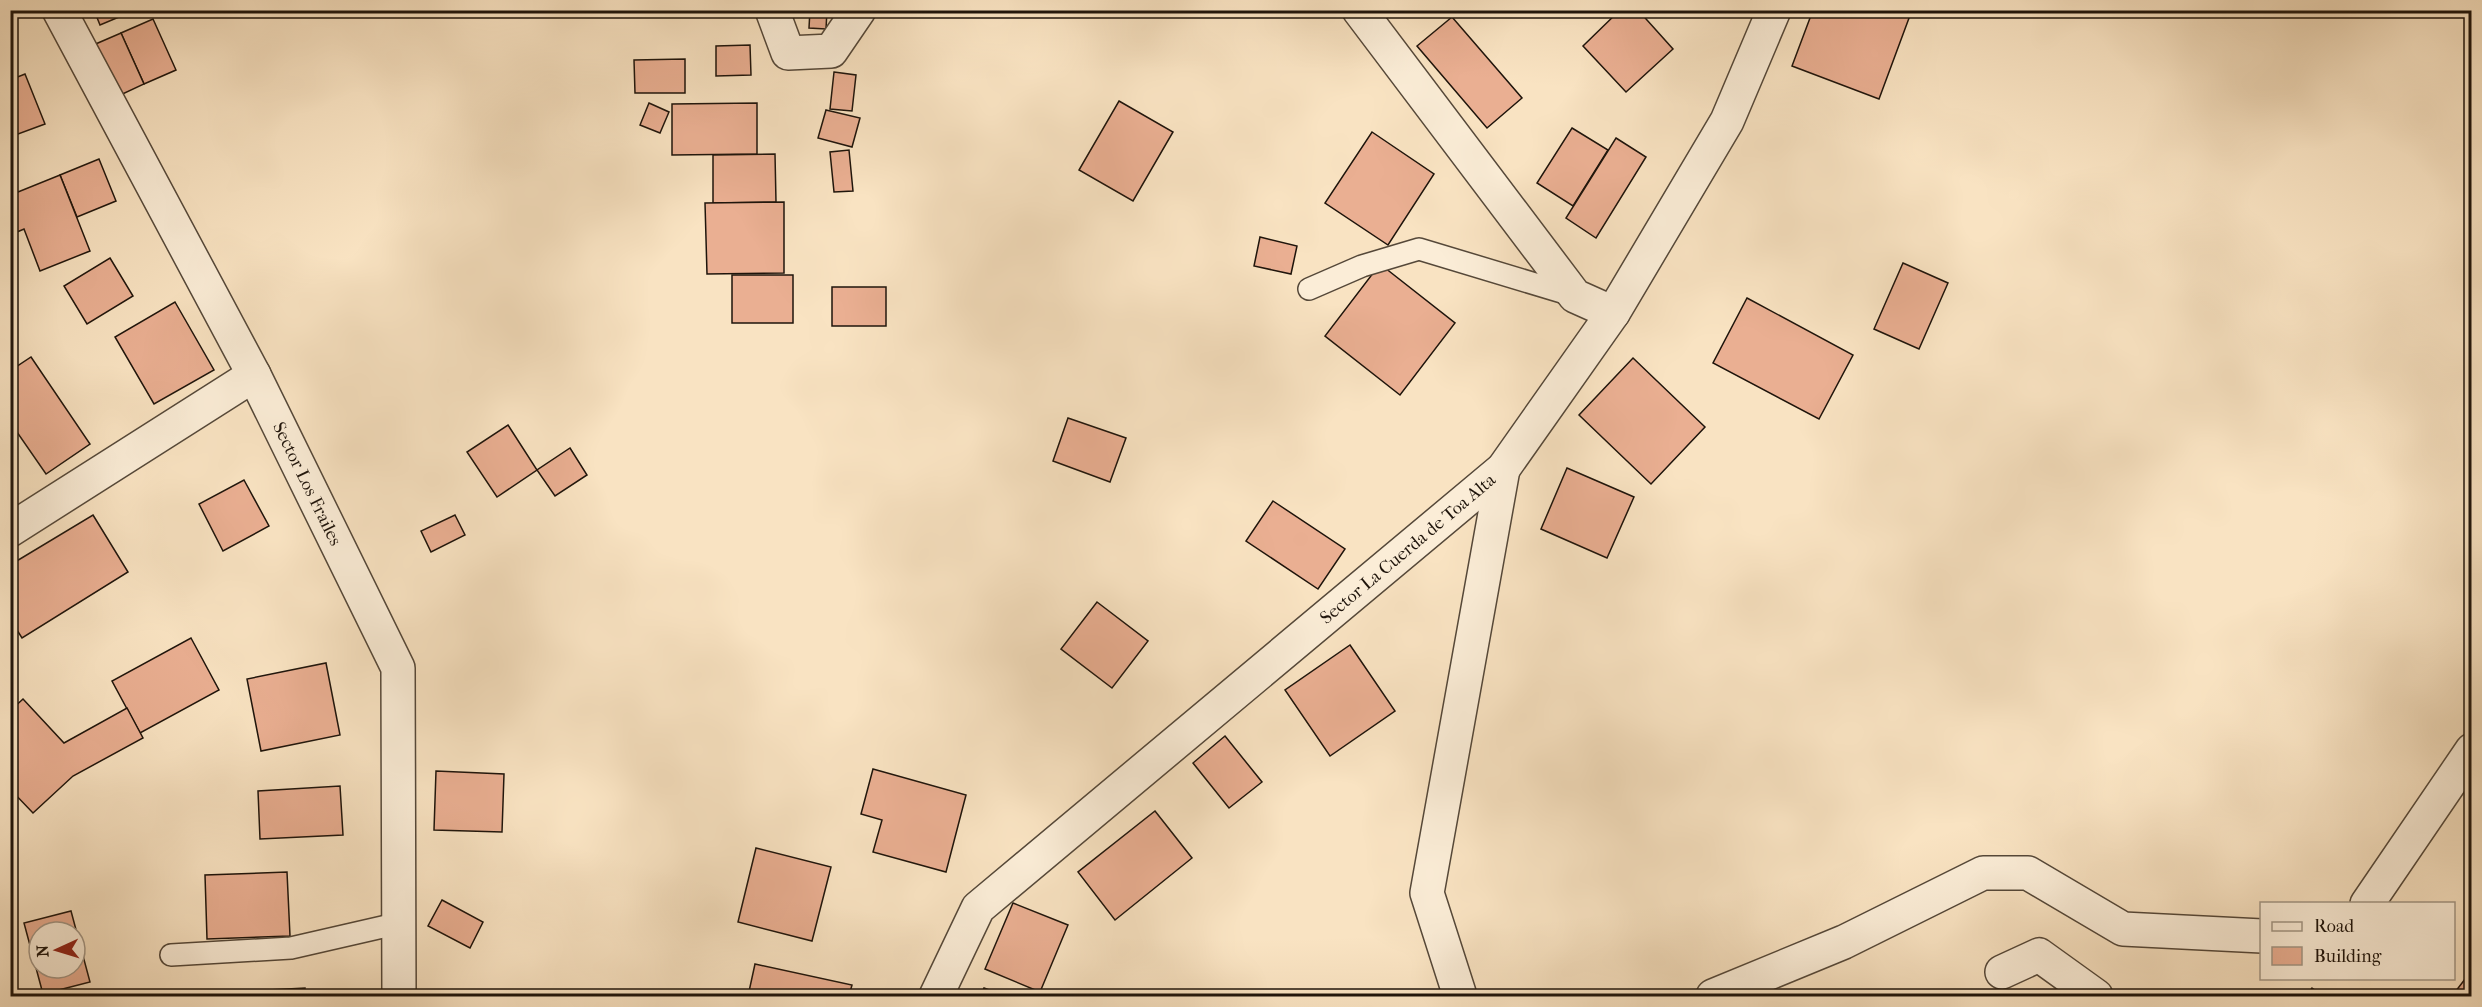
<svg xmlns="http://www.w3.org/2000/svg" width="2482" height="1007" font-family="'IM FELL French Canon',serif">
<style>
.building{fill:#eaaf92;stroke:#1e140b;stroke-width:1.5;fill-rule:evenodd}
.lines{fill:none;stroke-linecap:round;stroke-linejoin:round}
.lane-casing{stroke:#554839;stroke-width:24}
.street-casing{stroke:#554839;stroke-width:36}
.lane{stroke:#fbedd7;stroke-width:21}
.street{stroke:#fbedd7;stroke-width:33}
.labels{text-anchor:middle;dominant-baseline:central;stroke-width:4.5;stroke-linejoin:round;paint-order:stroke}
.street-label{font-size:18px;fill:#1e140b;stroke:#fbedd7}
</style>
<rect width="100%" height="100%" fill="#f9e3c2"/>
<filter id="stains"><feTurbulence type="fractalNoise" baseFrequency=".00333" numOctaves="4"/><feColorMatrix values="0 0 0 0 .2 0 0 0 0 .09 0 0 0 0 .02 0 0 0 .5 -.17"/></filter>
<radialGradient id="worn" r=".72"><stop offset=".6" stop-color="#630" stop-opacity="0"/><stop offset="1" stop-color="#630" stop-opacity=".3"/></radialGradient>
<g class="building">
<path d="M94 10H117L119 17 100 25Z"/>
<path d="M810 10H827L826 29 809 28Z"/>
<path d="M1620 10H1638L1673 49 1626 92 1583 46Z"/>
<path d="M1813 10H1912L1879 99 1792 66Z"/>
<path d="M1452 17 1522 98 1487 128 1417 46Z"/>
<path d="M153 19 176 70 144 84 121 33Z"/>
<path d="M121 33 144 84 114 98 91 46Z"/>
<path d="M750 45 751 75 716 76V46Z"/>
<path d="M685 59V93H635L634 60Z"/>
<path d="M834 72 856 75 852 111 830 109Z"/>
<path d="M25 74 45 124 10 137V80Z"/>
<path d="M1119 101 1173 132 1133 201 1079 170Z"/>
<path d="M649 103 669 112 660 133 640 125Z"/>
<path d="M757 103V154L672 155V104Z"/>
<path d="M826 110 860 118 852 147 818 138Z"/>
<path d="M1572 128 1608 150 1573 206 1537 183Z"/>
<path d="M1372 132 1434 174 1388 245 1325 203Z"/>
<path d="M1616 138 1646 157 1596 238 1566 218Z"/>
<path d="M849 150 853 191 834 192 830 152Z"/>
<path d="M775 154 776 202 713 203V155Z"/>
<path d="M99 159 116 201 77 217 60 175Z"/>
<path d="M10 173 18 192 60 175 90 251 40 271 24 229 10 235Z"/>
<path d="M784 202V273L707 274 705 203Z"/>
<path d="M1260 237 1297 246 1291 274 1254 266Z"/>
<path d="M110 258 133 296 87 324 64 286Z"/>
<path d="M1903 263 1948 283 1919 349 1874 329Z"/>
<path d="M1380 264 1455 323 1400 395 1325 336Z"/>
<rect x="732" y="275" width="61" height="48"/>
<rect x="832" y="287" width="54" height="39"/>
<path d="M1747 298 1853 355 1819 419 1713 363Z"/>
<path d="M175 302 214 370 154 404 115 337Z"/>
<path d="M31 357 90 444 46 474 10 422V371Z"/>
<path d="M1633 358 1705 427 1651 484 1579 415Z"/>
<path d="M1068 418 1126 438 1110 482 1053 461Z"/>
<path d="M508 425 537 470 497 497 467 452Z"/>
<path d="M570 448 587 475 555 496 537 470Z"/>
<path d="M1567 468 1634 497 1607 558 1541 529Z"/>
<path d="M244 480 269 526 223 551 199 504Z"/>
<path d="M1273 501 1345 549 1318 589 1246 541Z"/>
<path d="M93 515 128 572 22 638 10 619V565Z"/>
<path d="M455 515 465 535 431 552 421 531Z"/>
<path d="M1097 602 1148 641 1112 688 1061 649Z"/>
<path d="M191 638 219 690 140 733 112 681Z"/>
<path d="M1350 645 1395 711 1330 756 1285 690Z"/>
<path d="M326 663 340 735 261 751 247 679Z"/>
<path d="M23 699 64 743 127 708 143 738 73 776 33 813 10 789V711Z"/>
<path d="M1225 736 1262 782 1229 808 1193 763Z"/>
<path d="M873 769 966 795 946 872 873 852 882 820 861 814Z"/>
<path d="M436 771 504 774 502 832 434 830Z"/>
<path d="M340 786 343 835 260 839 258 791Z"/>
<path d="M1155 811 1192 858 1115 920 1078 872Z"/>
<path d="M756 848 831 867 812 941 738 922Z"/>
<path d="M287 872 290 936 207 939 205 875Z"/>
<path d="M442 900 483 922 470 948 428 926Z"/>
<path d="M1013 903 1068 925 1040 992 985 969Z"/>
<path d="M71 911 90 982 43 994 24 923ZM39 932H75V968H39Z"/>
<path d="M755 964 852 985 849 996H748Z"/>
<path d="M2472 970V996H2452Z"/>
<path d="M305 988V996H214V993Z"/>
<path d="M984 988 1005 996H980Z"/>
<path d="M2312 988 2323 996H2306Z"/>
</g>
<g class="lines">
<g class="lane-casing">
<g id="lane">
<path d="M1309 289 1362 266 1419 249 1575 296"/>
<path d="M171 955 291 948 400 923"/>
</g>
</g>
<g class="street-casing">
<g id="street">
<path d="M59 10 254 375 398 668 399 996"/>
<path d="M772 10 788 53 831 51 859 10"/>
<path d="M1359 10 1575 296 1613 313"/>
<path d="M10 530 254 375"/>
<path d="M2367 904 2472 750"/>
<path d="M2002 972 2039 955 2096 996"/>
<path d="M936 996 978 908 1503 469 1613 313 1727 121 1774 10"/>
<path d="M1460 996 1427 893 1503 469"/>
<path d="M1713 996 1844 942 1983 873H2028L2123 929 2262 936"/>
</g>
</g>
<use href="#lane" class="lane"/>
<use href="#street" class="street"/>
</g>
<g class="labels">
<g class="street-label">
<text transform="translate(307 484) rotate(64)">Sector Los Frailes</text>
<text transform="translate(1408 549) rotate(-40)">Sector La Cuerda de Toa Alta</text>
</g>
</g>
<rect width="2482" height="1007" fill="none" stroke="#f9e3c2" stroke-width="36"/>
<rect x="12" y="12" width="2458" height="983" fill="none" stroke="#1e140b" stroke-width="3"/>
<rect x="18" y="18" width="2446" height="971" fill="none" stroke="#1e140b" stroke-width="1.5"/>
<rect x="2260" y="902" width="195" height="78" fill="#fbedd7" stroke="#a39685" stroke-width="1.5"/>
<rect x="2272" y="922" width="30" height="9" fill="#fbedd7" stroke="#a39685" stroke-width="1.5"/>
<text x="2314" y="932" font-size="18" fill="#1e140b">Road</text>
<rect x="2272" y="947" width="30" height="18" fill="#eaaf92" stroke="#a39685" stroke-width="1.5"/>
<text x="2314" y="962" font-size="18" fill="#1e140b">Building</text>
<g transform="translate(57 950) rotate(266)"><circle r="28" fill="#fbedd7" stroke="#a39685" stroke-width="1.5"/>
<path d="M0-4.5L10 22L0 15L-10 22Z" fill="#8f2418"/>
<text y="-9" font-size="16" font-weight="bold" text-anchor="middle" fill="#1e140b">N</text>
</g>
<rect width="100%" height="100%" filter="url(#stains)"/>
<rect width="100%" height="100%" fill="url(#worn)"/>
</svg>
